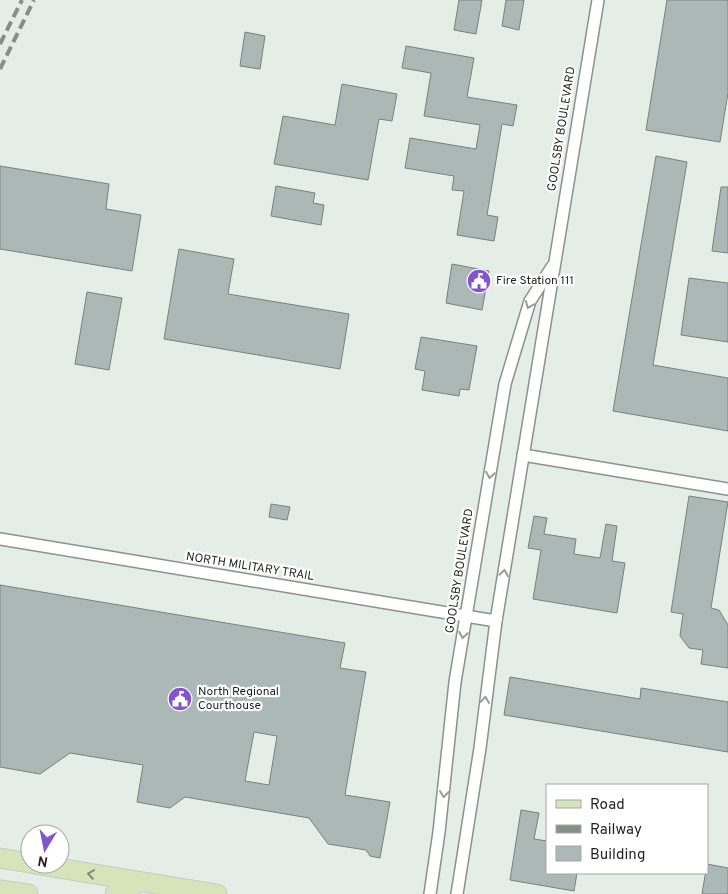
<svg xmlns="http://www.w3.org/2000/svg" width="728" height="894" font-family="Overpass,sans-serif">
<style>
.building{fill:#acb8b6;stroke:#76827f;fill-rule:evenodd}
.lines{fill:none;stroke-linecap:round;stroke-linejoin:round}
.street-casing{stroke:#8a928c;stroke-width:14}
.primary-casing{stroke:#c9cac9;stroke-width:21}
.street{stroke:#fff;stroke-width:11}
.primary{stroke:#d6e5b9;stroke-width:19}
.rail{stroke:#878e89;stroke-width:4;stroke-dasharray:10 5;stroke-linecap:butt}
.oneway{stroke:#9a9b9a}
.oneway2{stroke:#838d74}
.labels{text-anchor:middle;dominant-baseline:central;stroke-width:4.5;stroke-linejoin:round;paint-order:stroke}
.street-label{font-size:12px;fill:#1e211f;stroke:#fff}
.poi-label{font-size:12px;fill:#1e211f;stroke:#fff;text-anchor:start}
</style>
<rect width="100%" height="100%" fill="#e4eee6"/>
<g class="building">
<path d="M459 0H482L476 34 454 30Z"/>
<path d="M506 0H524L519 30 502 26Z"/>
<path d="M667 0H728V93L720 142 646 130Z"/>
<path d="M245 32 265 36 260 69 240 66Z"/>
<path d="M406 46 474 58 467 97 517 105 513 126 502 124 487 215 498 217 494 241 457 235 464 191 452 190 454 176 405 168 410 138 476 149 480 125 424 116 431 73 402 68Z"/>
<path d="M342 84 397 94 392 121 379 119 368 180 274 164 283 116 335 125Z"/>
<path d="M656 156 687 162 653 365 728 378V431L613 411Z"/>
<path d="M0 166 109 184 106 209 141 215 132 271 0 249Z"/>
<path d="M276 186 315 193 313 203 324 205 321 225 271 216Z"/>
<path d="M721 187H728V253L712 251Z"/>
<path d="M179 249 234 259 228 294 349 314 340 369 164 339Z"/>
<path d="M452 264 489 271 482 310 446 303Z"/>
<path d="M689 278 728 283V342L681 335Z"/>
<path d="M87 292 122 298 109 370 75 364Z"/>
<path d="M421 337 477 346 469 390 460 389 459 396 422 390 425 371 415 369Z"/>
<path d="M689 496 728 502 711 608 719 610 728 625V668L701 664 703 650 689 648 680 636 683 614 671 612Z"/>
<path d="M271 504 290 507 287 520 269 517Z"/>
<path d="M534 516 547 518 544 534 576 539 574 554 600 558 606 524 617 526 612 561 625 563 617 613 533 599 541 550 528 548Z"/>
<path d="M0 585 345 643 340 668 366 672 345 795 390 802 380 858 370 856 366 850 328 844 309 818 185 797 170 808 137 802 143 765 70 753 40 774 0 767ZM254 732 277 736 269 785 245 781Z"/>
<path d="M510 677 640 699 641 688 728 702V752L504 715Z"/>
<path d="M521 810 539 813 534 839 547 841V873H577L574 891 510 880Z"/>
<path d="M707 864 728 868V894H702Z"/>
</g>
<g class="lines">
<g class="street-casing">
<g id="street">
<path d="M523 455 728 489"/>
<path d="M0 539 496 621"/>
<path d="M430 894 439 832 455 682 505 384 530 301 552 267"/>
<path d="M457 894 480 748 496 621 598 0"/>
</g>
</g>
<g class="primary-casing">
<g id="primary">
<path d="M0 858 30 863"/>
<path d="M34 864 217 894"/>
<path d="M0 890 28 894"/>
<path d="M115 894 125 891 139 882"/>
</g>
</g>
<use href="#street" class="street"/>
<use href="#primary" class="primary"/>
<g class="rail">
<path d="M0 44 22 0"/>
<path d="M0 69 34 0"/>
</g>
</g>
<defs><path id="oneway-chevron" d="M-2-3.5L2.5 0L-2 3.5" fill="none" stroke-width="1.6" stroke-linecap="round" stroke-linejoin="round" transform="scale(1.25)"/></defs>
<g class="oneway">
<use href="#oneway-chevron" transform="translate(529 305) rotate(112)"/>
<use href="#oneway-chevron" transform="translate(490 475) rotate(99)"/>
<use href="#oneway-chevron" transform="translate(504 573) rotate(-81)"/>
<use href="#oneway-chevron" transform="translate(463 635) rotate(99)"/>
<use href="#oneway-chevron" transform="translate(485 700) rotate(-84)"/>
<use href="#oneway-chevron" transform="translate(444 794) rotate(97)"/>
</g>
<use class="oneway2" href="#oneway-chevron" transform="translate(91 874) rotate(-171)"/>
<defs>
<g id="civic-disc" transform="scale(1.25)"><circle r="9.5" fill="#8254cd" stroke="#fff"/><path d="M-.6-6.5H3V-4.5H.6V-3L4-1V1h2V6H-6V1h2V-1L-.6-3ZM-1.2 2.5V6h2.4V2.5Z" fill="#fff"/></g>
</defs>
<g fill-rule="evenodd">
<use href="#civic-disc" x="479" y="281"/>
<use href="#civic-disc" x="180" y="699"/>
</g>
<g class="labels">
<g class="street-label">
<text transform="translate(562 129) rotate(-81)">GOOLSBY BOULEVARD</text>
<text transform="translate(250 567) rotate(9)">NORTH MILITARY TRAIL</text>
<text transform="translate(460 571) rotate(-81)">GOOLSBY BOULEVARD</text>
</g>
<g class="poi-label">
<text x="496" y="281">Fire Station 111</text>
<text x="198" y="692">North Regional<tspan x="198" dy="14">Courthouse</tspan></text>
</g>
</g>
<rect x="546" y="784" width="162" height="90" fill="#ffffff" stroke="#a5a6a5"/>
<rect x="556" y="800" width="25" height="8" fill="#d6e5b9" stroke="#a5a6a5"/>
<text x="590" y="809" font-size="15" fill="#1e211f">Road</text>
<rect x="556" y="825" width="25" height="8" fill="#878e89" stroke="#a5a6a5"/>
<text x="590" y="834" font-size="15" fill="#1e211f">Railway</text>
<rect x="556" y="846" width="25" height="15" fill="#acb8b6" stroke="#a5a6a5"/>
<text x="590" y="859" font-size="15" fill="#1e211f">Building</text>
<g transform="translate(45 849) rotate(190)"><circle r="24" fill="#ffffff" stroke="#a5a6a5"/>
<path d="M0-4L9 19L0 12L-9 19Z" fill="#8254cd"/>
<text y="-8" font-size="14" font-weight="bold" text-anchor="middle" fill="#1e211f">N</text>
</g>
</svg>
